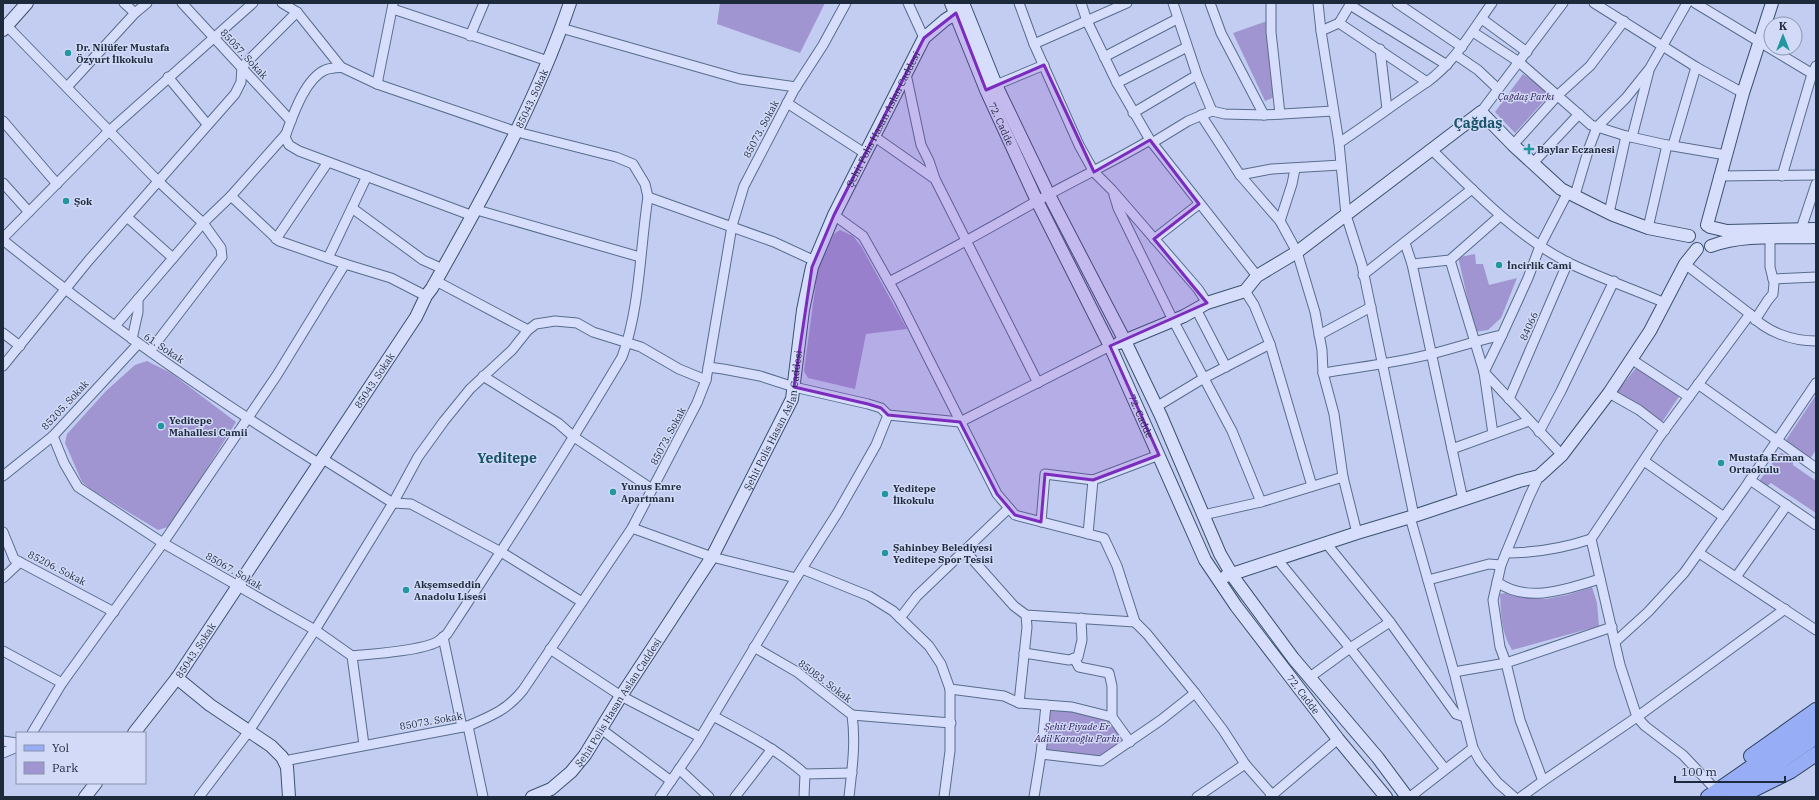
<svg xmlns="http://www.w3.org/2000/svg" width="1819" height="800" font-family="'IBM Plex Serif',serif">
<style>
.green{fill:#a095d0}
.lines{fill:none;stroke-linecap:round;stroke-linejoin:round}
.street-casing{stroke:#586d8c;stroke-width:11}
.secondary-casing{stroke:#3b516e;stroke-width:14}
.primary-casing{stroke:#2c415a;stroke-width:16}
.street{stroke:#d6defb;stroke-width:9}
.secondary{stroke:#d6defb;stroke-width:12}
.primary{stroke:#97aef7;stroke-width:14}
.marked{fill:#7b2cbf;fill-opacity:0.2;stroke:#7b2cbf;stroke-width:3;stroke-linejoin:round}
.poi-dot{fill:#23979f;stroke:#d2daf8;stroke-width:1.5}
.labels{text-anchor:middle;dominant-baseline:central;stroke-width:3;stroke-linejoin:round;paint-order:stroke}
.poi-label{font-size:10px;font-weight:bold;fill:#1d2a3b;stroke:#d2daf8;text-anchor:start}
.street-label{font-size:10px;fill:#1d2a3b;stroke:#d2daf8}
.park-label{font-size:10px;font-style:italic;fill:#342259;stroke:#d2daf8}
.district-label{font-size:14px;font-weight:bold;fill:#19546b;stroke:#d2daf8}
</style>
<rect width="100%" height="100%" fill="#c2cdf1"/>
<g class="green">
<path d="M720 3H825L800 53 717 24Z"/>
<path d="M1267 21 1275 97 1265 101 1233 33Z"/>
<path d="M1523 74 1551 93 1515 133 1495 112Z"/>
<path d="M840 230 853 236 861 246 907 329 866 334 855 389 808 378 804 371 818 267 834 234Z"/>
<path d="M1475 254 1476 264H1483L1489 285 1517 278 1501 318 1488 330 1475 332 1459 261V257Z"/>
<path d="M147 361 171 373 236 422 171 526 158 530 92 490 82 482 65 443 67 434 106 391 135 365Z"/>
<path d="M1639 368 1680 395 1662 422 1617 392 1635 369Z"/>
<path d="M1816 395V450L1810 459 1786 440Z"/>
<path d="M1782 453 1793 460V465L1816 481V513L1771 483 1766 487 1759 481 1779 454Z"/>
<path d="M1592 587 1597 603 1599 626 1512 650C1501 632 1501 614 1500 594L1506 593 1522 597 1546 599 1567 595Z"/>
<path d="M1051 708 1102 713 1119 728 1121 743 1102 757 1046 750Z"/>
</g>
<g class="lines">
<g class="street-casing">
<g id="street">
<path d="M124 3 135 13"/>
<path d="M182 3 291 121"/>
<path d="M282 3 297 12 341 67 377 84 517 132 616 157 633 164 645 184 648 197C640 248 640 309 622 357 566 451 507 543 447 634 444 637 440 640 437 642 420 651 372 654 352 656"/>
<path d="M908 3 924 38"/>
<path d="M1019 3 1034 44 1079 145 1094 172 1112 190 1198 289 1207 303"/>
<path d="M1081 3 1087 21 1117 83 1150 140 1257 276"/>
<path d="M1173 3 1197 75 1212 111"/>
<path d="M1210 3 1221 33 1264 115"/>
<path d="M1271 3V32L1280 114"/>
<path d="M1318 3 1321 31 1339 143 1346 215 1362 265 1414 516"/>
<path d="M1397 3 1462 47"/>
<path d="M1594 3 1696 67 1743 93"/>
<path d="M1695 3 1816 76"/>
<path d="M1350 5 1447 65"/>
<path d="M393 9 548 61"/>
<path d="M1482 19 1527 52"/>
<path d="M7 26 158 181 203 223 221 248 222 257 150 351"/>
<path d="M561 28 740 79 796 87"/>
<path d="M1321 31 1339 23 1351 3"/>
<path d="M1473 32 1519 62 1591 125 1626 136 1667 145 1726 155"/>
<path d="M470 36 484 3"/>
<path d="M1034 44 1127 3"/>
<path d="M1380 49 1387 109"/>
<path d="M1456 55 1478 70 1498 89"/>
<path d="M1104 57 1177 19"/>
<path d="M341 67C336 68 330 68 325 70 305 79 293 115 286 134L285 137 289 145 299 151 473 216"/>
<path d="M906 74 921 145 929 161 935 179"/>
<path d="M168 77 207 124"/>
<path d="M1427 82C1455 62 1472 31 1492 3"/>
<path d="M1117 83 1187 47"/>
<path d="M377 84 393 4"/>
<path d="M996 85 1044 65"/>
<path d="M67 87 135 13 147 3"/>
<path d="M787 103 866 154"/>
<path d="M1481 112 1563 3"/>
<path d="M1133 113 1197 75"/>
<path d="M1201 115 1240 175 1280 221 1297 252 1315 312 1322 350 1323 373 1334 414 1343 477 1357 533"/>
<path d="M3 121 57 184"/>
<path d="M875 137 935 179 1038 383"/>
<path d="M1632 137 1649 71"/>
<path d="M1152 143 1188 121 1212 111 1225 114 1264 115 1333 111"/>
<path d="M1339 143C1369 123 1397 102 1427 82L1339 23"/>
<path d="M1513 145 1558 95 1590 66 1624 21"/>
<path d="M1673 145 1696 67"/>
<path d="M1432 150C1474 191 1516 236 1569 263 1600 278 1633 289 1665 303"/>
<path d="M1533 163 1579 114"/>
<path d="M1240 175 1272 169 1341 165"/>
<path d="M1719 176 1816 175"/>
<path d="M1782 176 1812 74 1816 66"/>
<path d="M3 183 29 212"/>
<path d="M1114 195 1118 208 1173 320 1232 431 1261 502"/>
<path d="M1575 195 1589 148 1597 127 1626 98 1650 68 1687 3"/>
<path d="M231 196 279 241 345 264 391 278 426 296"/>
<path d="M648 197 774 242 815 261"/>
<path d="M352 208 423 260 443 269"/>
<path d="M477 210 640 257"/>
<path d="M1609 213 1626 136"/>
<path d="M834 215 863 236 899 300 997 494 1015 515 1104 538 1117 566 1135 622 1147 634 1195 693 1223 730 1245 764 1274 797"/>
<path d="M127 217 173 258"/>
<path d="M1280 221 1292 184 1295 169"/>
<path d="M1648 228 1667 145"/>
<path d="M1801 229 1816 184"/>
<path d="M3 238 109 131 253 3"/>
<path d="M276 239 328 162"/>
<path d="M1154 239 1199 204"/>
<path d="M3 240C104 322 210 396 320 464"/>
<path d="M1405 243 1412 264 1463 500"/>
<path d="M328 258 367 176"/>
<path d="M1450 260 1484 372 1493 434"/>
<path d="M1412 264 1450 260 1500 216"/>
<path d="M1685 264 1750 314C1766 332 1792 341 1816 341"/>
<path d="M1363 275 1472 189"/>
<path d="M1773 279 1816 277"/>
<path d="M436 281 528 330"/>
<path d="M889 282C939 256 988 229 1037 201 1074 180 1113 162 1150 140"/>
<path d="M1245 291 1254 305 1270 344 1312 486"/>
<path d="M1196 309 1226 367"/>
<path d="M1755 320 1768 300 1773 294 1774 283 1770 267V238"/>
<path d="M115 326 203 223 231 196 286 134"/>
<path d="M3 333 20 346"/>
<path d="M1319 335 1371 307"/>
<path d="M132 339 138 312V299"/>
<path d="M1631 359 1689 397"/>
<path d="M3 366 89 260 235 94 241 82 242 67 297 12"/>
<path d="M1484 372 1562 455"/>
<path d="M1484 372 1502 335"/>
<path d="M1323 373C1359 367 1396 363 1431 354 1456 348 1478 340 1502 335L1528 278 1540 246 1568 192"/>
<path d="M483 376 558 423 574 437 652 489"/>
<path d="M1698 384 1816 468"/>
<path d="M1609 393 1639 410 1665 430"/>
<path d="M1509 399 1568 262"/>
<path d="M1156 407 1204 378 1270 344"/>
<path d="M888 415 960 422 1110 346"/>
<path d="M1539 432 1561 391 1614 281"/>
<path d="M53 436 64 463 78 487 163 543 315 630 352 656 364 745"/>
<path d="M1452 449 1529 421"/>
<path d="M323 459 393 503 411 504 501 552 582 602"/>
<path d="M1644 461 1724 517"/>
<path d="M3 476 53 436 138 344"/>
<path d="M1539 476 1529 497 1501 565 1493 600 1500 647 1506 663 1520 720 1543 781"/>
<path d="M1750 480 1816 525"/>
<path d="M1203 515 1261 502 1343 477"/>
<path d="M1410 517 1454 672 1473 748 1480 761 1498 783 1514 797"/>
<path d="M1041 522 1045 474 1093 480"/>
<path d="M632 528 712 557 796 578"/>
<path d="M3 532 14 559 114 612"/>
<path d="M1088 534 1093 480 1159 455"/>
<path d="M1326 543 1390 622 1456 714 1465 717"/>
<path d="M965 551 1014 606 1026 615 1135 622"/>
<path d="M1506 553C1535 553 1564 548 1591 539"/>
<path d="M1699 553 1816 630"/>
<path d="M1277 559 1350 648 1445 769"/>
<path d="M802 569 869 596 893 611 929 646 941 664 950 689V751L944 797"/>
<path d="M1736 577 1787 505"/>
<path d="M3 578 20 562"/>
<path d="M1428 580 1489 564 1501 565"/>
<path d="M1497 582C1528 604 1567 589 1600 579"/>
<path d="M900 618 917 596 1009 508"/>
<path d="M443 637 462 727"/>
<path d="M1615 642 1648 612 1684 573 1744 489 1816 383"/>
<path d="M754 647 797 672 852 715C856 743 852 769 849 797"/>
<path d="M550 649 621 696 700 737"/>
<path d="M3 651 62 683"/>
<path d="M1024 653 1069 660 1078 657 1082 640 1081 618"/>
<path d="M1074 658 1079 667 1109 673 1112 686V717"/>
<path d="M1454 672 1506 663 1612 627"/>
<path d="M1310 677 1350 648 1390 622"/>
<path d="M950 689 1004 696 1019 703 1072 707 1112 717 1130 742"/>
<path d="M1019 703 1027 627 1026 615"/>
<path d="M852 715 951 723"/>
<path d="M713 716C745 733 778 750 805 774L804 797"/>
<path d="M468 726 483 797"/>
<path d="M601 729 671 781"/>
<path d="M32 733 62 683 163 543 277 375 345 264"/>
<path d="M3 741 17 743"/>
<path d="M3 753 17 747"/>
<path d="M1041 754 1101 761 1161 720 1195 693"/>
<path d="M284 761 468 726C491 716 507 710 523 690L632 528 697 403 706 380 732 226 744 186 794 90 823 45 846 3"/>
<path d="M679 769 709 797"/>
<path d="M805 774 852 773"/>
<path d="M1717 791 1683 755 1645 726 1637 717 1620 665 1591 539 1660 436 1750 314"/>
<path d="M199 797 249 731 315 630 393 503 418 457 444 421 470 389 512 350 528 330 536 324 555 321 577 323 593 332 641 347 679 369 706 380"/>
<path d="M660 797 697 743 796 578 838 512 876 445 888 415 881 408 868 404 794 387 760 376 723 369 708 367"/>
<path d="M735 797 772 749"/>
<path d="M1034 797 1041 754 1046 705"/>
<path d="M1197 797 1245 764"/>
<path d="M1270 797 1338 739"/>
<path d="M1410 797 1473 748"/>
<path d="M1521 797 1543 781 1637 717 1785 609"/>
</g>
</g>
<g class="secondary-casing">
<g id="secondary">
<path id="s1" d="M951 3 986 90 1037 201 1110 346 1205 560 1236 606 1338 739 1386 797"/>
<path d="M963 3 996 85 1049 195 1125 341 1161 416 1220 554 1234 578 1293 658 1378 758 1407 797"/>
<path d="M3 30 27 3"/>
<path d="M1707 225 1743 93 1772 3"/>
<path d="M1710 227 1727 231 1816 229"/>
<path d="M1711 246C1743 234 1782 238 1816 237"/>
<path d="M1119 343 1184 316 1207 303 1245 291 1257 276 1297 252 1481 112 1513 145 1561 189 1613 215 1648 228 1689 236"/>
<path d="M1226 576 1357 533 1414 516 1519 481 1539 476 1562 455 1609 393 1650 331 1685 264 1697 249"/>
<path d="M177 678 210 705 271 746 282 757 287 767 289 797"/>
<path id="s2" d="M134 733 177 678 416 317 426 296 432 288C484 196 536 103 570 3"/>
<path d="M85 797 96 783"/>
<path id="s3" d="M532 797 551 789 571 772 585 755 621 696 712 557 792 399 803 310 812 267 834 215 924 38 945 20 956 13"/>
</g>
</g>
<g class="primary-casing">
<g id="primary">
<path d="M1751 756 1816 710"/>
<path d="M1745 794 1791 771 1816 754"/>
<path d="M1708 797 1816 722"/>
<path d="M1729 797 1816 737"/>
</g>
</g>
<use href="#street" class="street"/>
<use href="#secondary" class="secondary"/>
<use href="#primary" class="primary"/>
</g>
<path class="marked" d="M956 13 986 90 1044 65 1094 172 1150 140 1199 204 1154 239 1207 303 1110 346 1159 455 1093 480 1045 474 1041 522 1015 515 997 494 960 422 888 415 881 408 868 404 794 387 812 267 834 215 924 38Z"/>
<g class="poi-dot">
<circle cx="68" cy="53" r="4"/>
<path d="M1527 143h4v4h4v4h-4v4h-4v-4h-4v-4h4z"/>
<circle cx="66" cy="201" r="4"/>
<circle cx="1499" cy="265" r="4"/>
<circle cx="161" cy="426" r="4"/>
<circle cx="1721" cy="463" r="4"/>
<circle cx="613" cy="492" r="4"/>
<circle cx="885" cy="494" r="4"/>
<circle cx="885" cy="553" r="4"/>
<circle cx="406" cy="590" r="4"/>
</g>
<g class="labels">
<g class="poi-label">
<text x="76" y="47">Dr. Nilüfer Mustafa<tspan x="76" dy="12">Özyurt İlkokulu</tspan></text>
<text x="1537" y="149">Baylar Eczanesi</text>
<text x="74" y="201">Şok</text>
<text x="1507" y="265">İncirlik Cami</text>
<text x="169" y="420">Yeditepe<tspan x="169" dy="12">Mahallesi Camii</tspan></text>
<text x="1729" y="457">Mustafa Erman<tspan x="1729" dy="12">Ortaokulu</tspan></text>
<text x="621" y="486">Yunus Emre<tspan x="621" dy="12">Apartmanı</tspan></text>
<text x="893" y="488">Yeditepe<tspan x="893" dy="12">İlkokulu</tspan></text>
<text x="893" y="547">Şahinbey Belediyesi<tspan x="893" dy="12">Yeditepe Spor Tesisi</tspan></text>
<text x="414" y="584">Akşemseddin<tspan x="414" dy="12">Anadolu Lisesi</tspan></text>
</g>
<g class="street-label">
<text transform="translate(244 54) rotate(47)">85057. Sokak</text>
<text stroke="none"><textPath href="#s2" startOffset="750">85043. Sokak</textPath></text>
<text stroke="none"><textPath href="#s3" startOffset="779">Şehit Polis Hasan Aslan Caddesi</textPath></text>
<text stroke="none"><textPath href="#s1" startOffset="131">72. Cadde</textPath></text>
<text transform="translate(761 129) rotate(-62)">85073. Sokak</text>
<text transform="translate(1529 326) rotate(-66)">84066</text>
<text transform="translate(164 348) rotate(34)">61. Sokak</text>
<text stroke="none"><textPath href="#s2" startOffset="427">85043. Sokak</textPath></text>
<text transform="translate(65 405) rotate(-47)">85205. Sokak</text>
<text stroke="none"><textPath href="#s1" startOffset="455">72. Cadde</textPath></text>
<text stroke="none"><textPath href="#s3" startOffset="455">Şehit Polis Hasan Aslan Caddesi</textPath></text>
<text transform="translate(668 436) rotate(-62)">85073. Sokak</text>
<text transform="translate(57 568) rotate(27)">85206. Sokak</text>
<text transform="translate(234 571) rotate(30)">85067. Sokak</text>
<text stroke="none"><textPath href="#s2" startOffset="103">85043. Sokak</textPath></text>
<text transform="translate(825 681) rotate(37)">85083. Sokak</text>
<text stroke="none"><textPath href="#s1" startOffset="779">72. Cadde</textPath></text>
<text stroke="none"><textPath href="#s3" startOffset="131">Şehit Polis Hasan Aslan Caddesi</textPath></text>
<text transform="translate(431 721) rotate(-10)">85073. Sokak</text>
</g>
<g class="park-label">
<text x="1526" y="96">Çağdaş Parkı</text>
<text x="1077" y="726">Şehit Piyade Er<tspan x="1077" dy="12">Adil Karaoğlu Parkı</tspan></text>
</g>
<g class="district-label">
<text x="1478" y="123">Çağdaş</text>
<text x="507" y="458">Yeditepe</text>
</g>
</g>
<rect width="1819" height="800" fill="none" stroke="#1d2a3b" stroke-width="8"/>
<rect x="16" y="732" width="130" height="52" fill="#d2daf8" stroke="#8a94ac"/>
<rect x="24" y="745" width="20" height="6" fill="#97aef7" stroke="#8a94ac"/>
<text x="52" y="752" font-size="12" fill="#1d2a3b">Yol</text>
<rect x="24" y="762" width="20" height="12" fill="#a095d0" stroke="#8a94ac"/>
<text x="52" y="772" font-size="12" fill="#1d2a3b">Park</text>
<g transform="translate(1783 36)"><circle r="19" fill="#d2daf8" stroke="#8a94ac"/>
<path d="M0-3L7 15L0 10L-7 15Z" fill="#23979f"/>
<text y="-6" font-size="11" font-weight="bold" text-anchor="middle" fill="#1d2a3b">K</text>
</g>
<path d="M1675 776v6h110v-6" fill="none" stroke="#1d2a3b" stroke-width="2"/>
<text x="1681" y="776" font-size="12" fill="#1d2a3b" stroke="#d2daf8" stroke-width="3" paint-order="stroke">100 m</text>
</svg>
